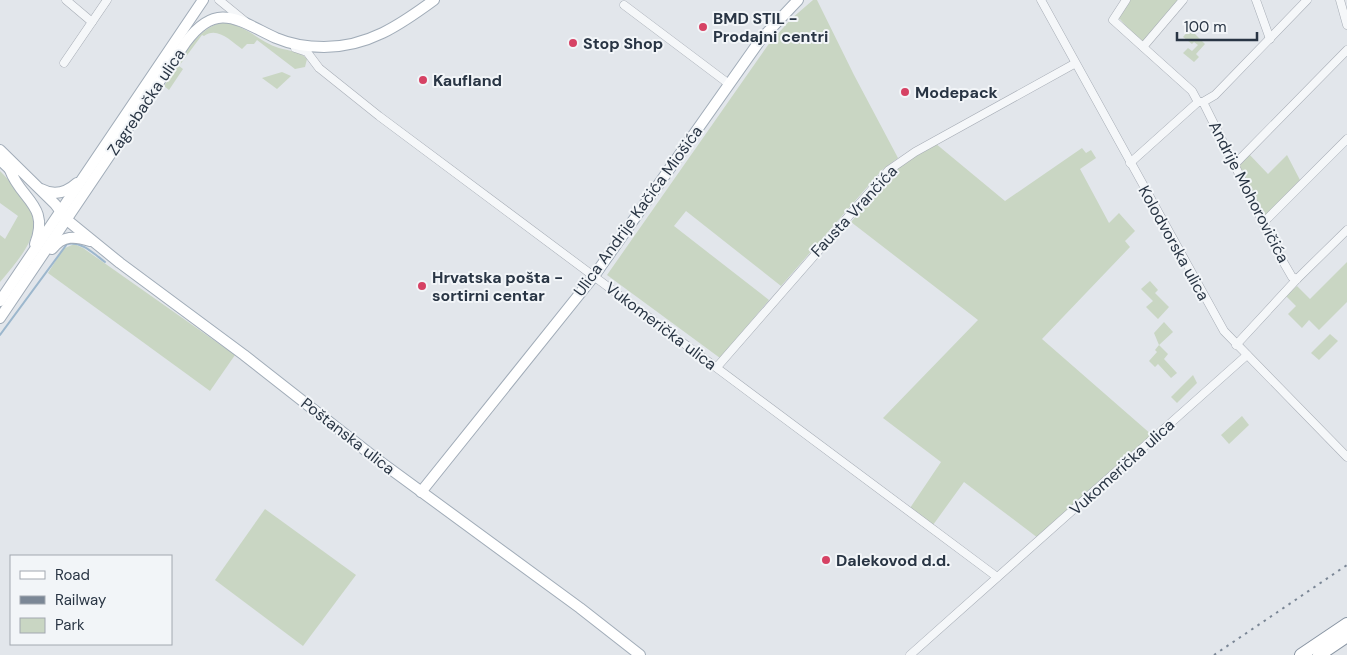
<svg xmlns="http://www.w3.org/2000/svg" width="1347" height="655" font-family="'DM Sans',sans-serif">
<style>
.green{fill:#c9d6c3}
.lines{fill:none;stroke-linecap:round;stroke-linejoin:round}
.stream{stroke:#9cb7cd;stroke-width:2}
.minor-casing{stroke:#a7adb6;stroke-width:9}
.major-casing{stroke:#a1acb8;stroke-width:12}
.highway-casing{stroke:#8995a3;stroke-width:14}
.minor{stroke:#f5f7f9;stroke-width:8}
.major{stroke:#fff;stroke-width:10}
.highway{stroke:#fff;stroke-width:12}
.rail{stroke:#7b8796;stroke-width:2;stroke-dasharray:2.5 5;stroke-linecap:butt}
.poi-dot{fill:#d64264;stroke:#f2f5f8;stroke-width:2}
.labels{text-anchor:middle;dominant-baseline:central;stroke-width:4;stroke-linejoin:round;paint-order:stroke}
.poi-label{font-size:16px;font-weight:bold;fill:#293544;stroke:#f2f5f8;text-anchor:start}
.street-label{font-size:16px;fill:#293544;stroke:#f2f5f8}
</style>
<rect width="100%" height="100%" fill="#e2e6eb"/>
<g class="green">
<path d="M813 0H817L854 75 898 158 882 170 781 286 686 211 674 226 769 300 720 358 607 275 768 45 791 19Z"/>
<path d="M1130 0H1180L1144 41H1140L1118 17Z"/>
<path d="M223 22C246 25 258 41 279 48 289 51 300 51 307 59L305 67 295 69 257 40 254 44H247L242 49C231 41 217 26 204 36L202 35 179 66 183 69 169 90 164 86C180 63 194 29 223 22Z"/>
<path d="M1190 29 1205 44 1196 54 1199 57 1194 62 1183 53 1188 48 1192 51 1198 45 1194 42 1192 44 1183 37Z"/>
<path d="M282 72 291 76 277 89 262 78Z"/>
<path d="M935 143 1005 201 1082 148 1086 153 1091 150 1096 158 1080 169 1109 223 1119 213 1135 231 1125 241 1130 247 1042 339 1152 435 1038 538 964 482 933 525 910 508 941 462 883 418 978 320 851 222 896 169Z"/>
<path d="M1248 153 1268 174 1287 155 1300 180 1266 215 1262 214 1238 170 1239 162Z"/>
<path d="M0 171C47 219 42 233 0 282V235L5 239 18 216 0 203Z"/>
<path d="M74 244 83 248 235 355 210 391 48 273 63 249Z"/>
<path d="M1347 262V302L1319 330 1309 320 1302 328 1288 314 1296 306 1286 296 1297 286 1310 299Z"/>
<path d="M1150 281 1158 290 1155 293 1169 307 1158 319 1146 307 1153 301 1141 289Z"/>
<path d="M1164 322 1173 332 1159 345 1168 354 1164 359 1177 373 1171 378 1158 364 1155 367 1149 361 1157 352 1155 350 1159 345 1154 333Z"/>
<path d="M1330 334 1338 341 1319 360 1311 353Z"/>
<path d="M1193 375 1197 383 1177 403 1171 397Z"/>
<path d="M1242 416 1249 425 1229 444 1221 435Z"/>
<path d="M265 509 356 575 303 646 215 580Z"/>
</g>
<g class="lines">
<path class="stream" d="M0 335 67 244C82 241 94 254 105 262"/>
<g class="minor-casing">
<g id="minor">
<path d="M66 0 92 22"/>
<path d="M219 0 246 22"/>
<path d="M1041 0 1224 331 1347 457"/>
<path d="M1126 0 1113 20 1143 47 1183 0"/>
<path d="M1256 0 1270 39"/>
<path d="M1340 0 1347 25"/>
<path d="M624 5 729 84"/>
<path d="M1143 47 1192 91 1198 102H1202"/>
<path d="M295 48 307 52 319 68 379 116 997 577"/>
<path d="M64 63 107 0"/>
<path d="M1203 102 1281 258 1292 277 1297 279"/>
<path d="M1203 102 1215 95 1307 0"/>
<path d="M1130 163 1198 102"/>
<path d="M1234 165 1347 50"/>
<path d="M1264 222 1347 139"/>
<path d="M1236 345 1297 279 1347 230"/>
<path d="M717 367 889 170 915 152 1074 64"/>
<path d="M910 655 1247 355"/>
</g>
</g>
<g class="major-casing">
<g id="major">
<path d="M0 150 55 204 67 220 120 263 244 355 374 457 580 608 640 655"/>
<path d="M0 160 14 173"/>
<path d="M10 170C21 200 50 205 35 244"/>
<path d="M41 189C54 196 66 193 77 183"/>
<path d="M52 249C63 235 75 236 90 241"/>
<path d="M0 301 203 0"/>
<path d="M0 318 186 42C217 0 239 21 276 38 290 44 308 47 324 47 368 47 400 25 434 0"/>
<path d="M421 492 594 276 761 39 798 0"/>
</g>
</g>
<g class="highway-casing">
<g id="highway">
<path d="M1301 655 1347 624"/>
<path d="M1319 655 1347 636"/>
</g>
</g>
<use href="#minor" class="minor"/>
<use href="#major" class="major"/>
<use href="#highway" class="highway"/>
<path class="rail" d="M1214 655 1347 565"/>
</g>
<g class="poi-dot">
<circle cx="703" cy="27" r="5"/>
<circle cx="573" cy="43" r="5"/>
<circle cx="423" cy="80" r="5"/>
<circle cx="905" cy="92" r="5"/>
<circle cx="422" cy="286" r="5"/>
<circle cx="826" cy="560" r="5"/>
</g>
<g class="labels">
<g class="poi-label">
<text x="713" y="18">BMD STIL -<tspan x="713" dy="18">Prodajni centri</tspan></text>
<text x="583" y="43">Stop Shop</text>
<text x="433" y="80">Kaufland</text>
<text x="915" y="92">Modepack</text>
<text x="432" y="277">Hrvatska pošta -<tspan x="432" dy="18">sortirni centar</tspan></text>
<text x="836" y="560">Dalekovod d.d.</text>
</g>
<g class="street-label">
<text transform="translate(146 102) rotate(-56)">Zagrebačka ulica</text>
<text transform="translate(1249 192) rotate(63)">Andrije Mohorovičića</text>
<text transform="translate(638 211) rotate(-54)">Ulica Andrije Kačića Miošića</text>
<text transform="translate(854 211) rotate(-47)">Fausta Vrančića</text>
<text transform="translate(1174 243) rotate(61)">Kolodvorska ulica</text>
<text transform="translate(661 326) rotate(37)">Vukomerička ulica</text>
<text transform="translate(348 436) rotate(38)">Poštanska ulica</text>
<text transform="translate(1122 467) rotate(-42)">Vukomerička ulica</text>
</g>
</g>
<rect x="10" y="555" width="162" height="90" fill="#f2f5f8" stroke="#a2a8b0"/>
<rect x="20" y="571" width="25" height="8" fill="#ffffff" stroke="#a2a8b0"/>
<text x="55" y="580" font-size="15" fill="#293544">Road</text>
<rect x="20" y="596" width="25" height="8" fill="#7b8796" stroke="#a2a8b0"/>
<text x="55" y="605" font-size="15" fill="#293544">Railway</text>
<rect x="20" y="618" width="25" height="15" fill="#c9d6c3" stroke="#a2a8b0"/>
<text x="55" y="630" font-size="15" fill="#293544">Park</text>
<path d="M1177 32v8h80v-8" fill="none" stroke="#293544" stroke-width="2.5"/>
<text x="1184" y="32" font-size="15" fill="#293544" stroke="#f2f5f8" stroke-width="4" paint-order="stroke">100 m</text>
</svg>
